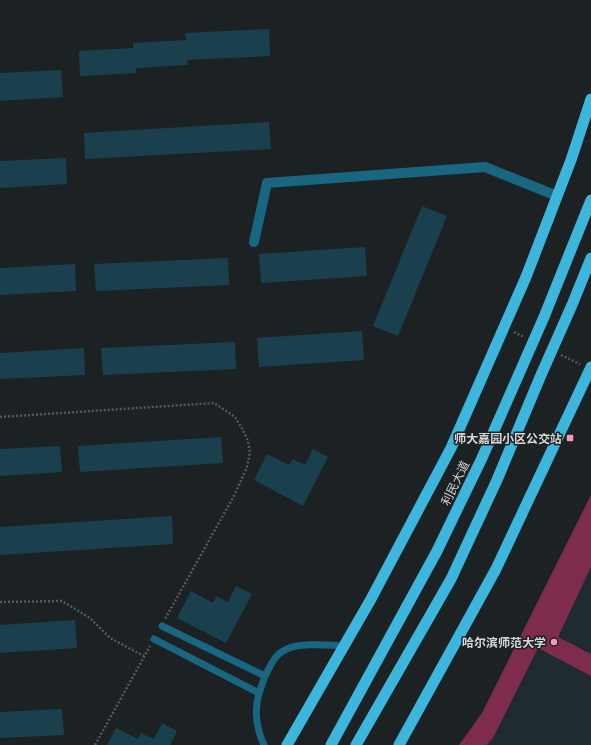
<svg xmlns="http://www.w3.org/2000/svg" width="591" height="745" font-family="'PT Serif','Noto Sans SC',serif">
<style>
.built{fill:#1f2b2f}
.forest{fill:#7f2b4e}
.building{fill:#1a404e}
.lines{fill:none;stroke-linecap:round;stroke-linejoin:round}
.path{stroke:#55595b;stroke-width:2.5;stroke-dasharray:2 2;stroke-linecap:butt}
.service{stroke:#18667f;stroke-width:7}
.minor{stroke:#18667f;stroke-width:10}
.trunk{stroke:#3cb6dc;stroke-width:11}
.poi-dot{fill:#ef9ab7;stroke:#1c2123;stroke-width:1.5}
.labels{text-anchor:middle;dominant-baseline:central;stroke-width:3;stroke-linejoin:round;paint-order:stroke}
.poi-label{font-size:12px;font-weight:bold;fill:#d5d8da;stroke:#1c2123;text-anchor:end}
.street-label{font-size:12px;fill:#d5d8da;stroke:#1c2123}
</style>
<rect width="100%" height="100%" fill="#1c2123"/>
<path class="built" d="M591 495V745H459L482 713Z"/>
<path class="forest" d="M591 495V567L558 637 591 654V676L538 648 493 738 487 745H459L482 713Z"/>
<g class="building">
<path d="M269 29 270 56 187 60 188 65 136 68V73L80 76 79 51 133 48V43L186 40 185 33Z"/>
<path d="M61 70 63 97 0 101V73Z"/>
<path d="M269 122 271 149 85 159 84 133Z"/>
<path d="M66 158 67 184 0 188V161Z"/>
<path d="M422 206 447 216 398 336 373 326Z"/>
<path d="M365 247 367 276 261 283 259 254Z"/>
<path d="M228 258 229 285 96 291 94 264Z"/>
<path d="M75 264 76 291 0 295V268Z"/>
<path d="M362 331 364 360 259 367 257 338Z"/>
<path d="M235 342 236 369 103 375 101 348Z"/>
<path d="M84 348 85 375 0 379V353Z"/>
<path d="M221 437 223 463 80 472 78 446Z"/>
<path d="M60 446 62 472 0 476V449Z"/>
<path d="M313 449 328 457 303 506 254 480 267 454 289 465 293 459 305 465Z"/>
<path d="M172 516 173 544 0 555V527Z"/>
<path d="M236 586 252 594 226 643 177 618 191 591 213 603 216 596 228 602Z"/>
<path d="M75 620 77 648 0 653V625Z"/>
<path d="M62 709 64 735 0 738V712Z"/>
<path d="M162 723 177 731 170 745H107L116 728 138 739 141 733 154 739Z"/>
</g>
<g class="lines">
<g class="path">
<path d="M514 332 524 337"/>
<path d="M561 355 580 364"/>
<path d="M0 417 214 403 235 417 243 430 248 441 250 453 247 467 235 494 165 619"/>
<path d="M0 602 62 601 90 618 110 638 144 656"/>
<path d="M95 745 150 646"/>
</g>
<g class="service">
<path d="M162 626 265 676 259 693"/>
<path d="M154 639 259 693C254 711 256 728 264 745"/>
<path d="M265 676C270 667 274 656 283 651 296 642 328 645 344 646"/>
</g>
<path class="minor" d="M254 242 267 183 485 167 557 196"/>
<g class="trunk">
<path d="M287 745 371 599 451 448 526 277 571 160 591 99"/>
<path d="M331 745 437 551 482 458 544 317 591 200"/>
<path d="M356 745 451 579 497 480 541 375 572 305 591 258"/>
<path d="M399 745 496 569 591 367"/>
</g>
</g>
<g class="poi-dot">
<rect x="566" y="434" width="8" height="8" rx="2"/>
<circle cx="554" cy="642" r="4"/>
</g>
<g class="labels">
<g class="poi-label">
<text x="562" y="438">师大嘉园小区公交站</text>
<text x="546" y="642">哈尔滨师范大学</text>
</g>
<g class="street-label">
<text transform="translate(455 483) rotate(-64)">利民大道</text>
</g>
</g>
</svg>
